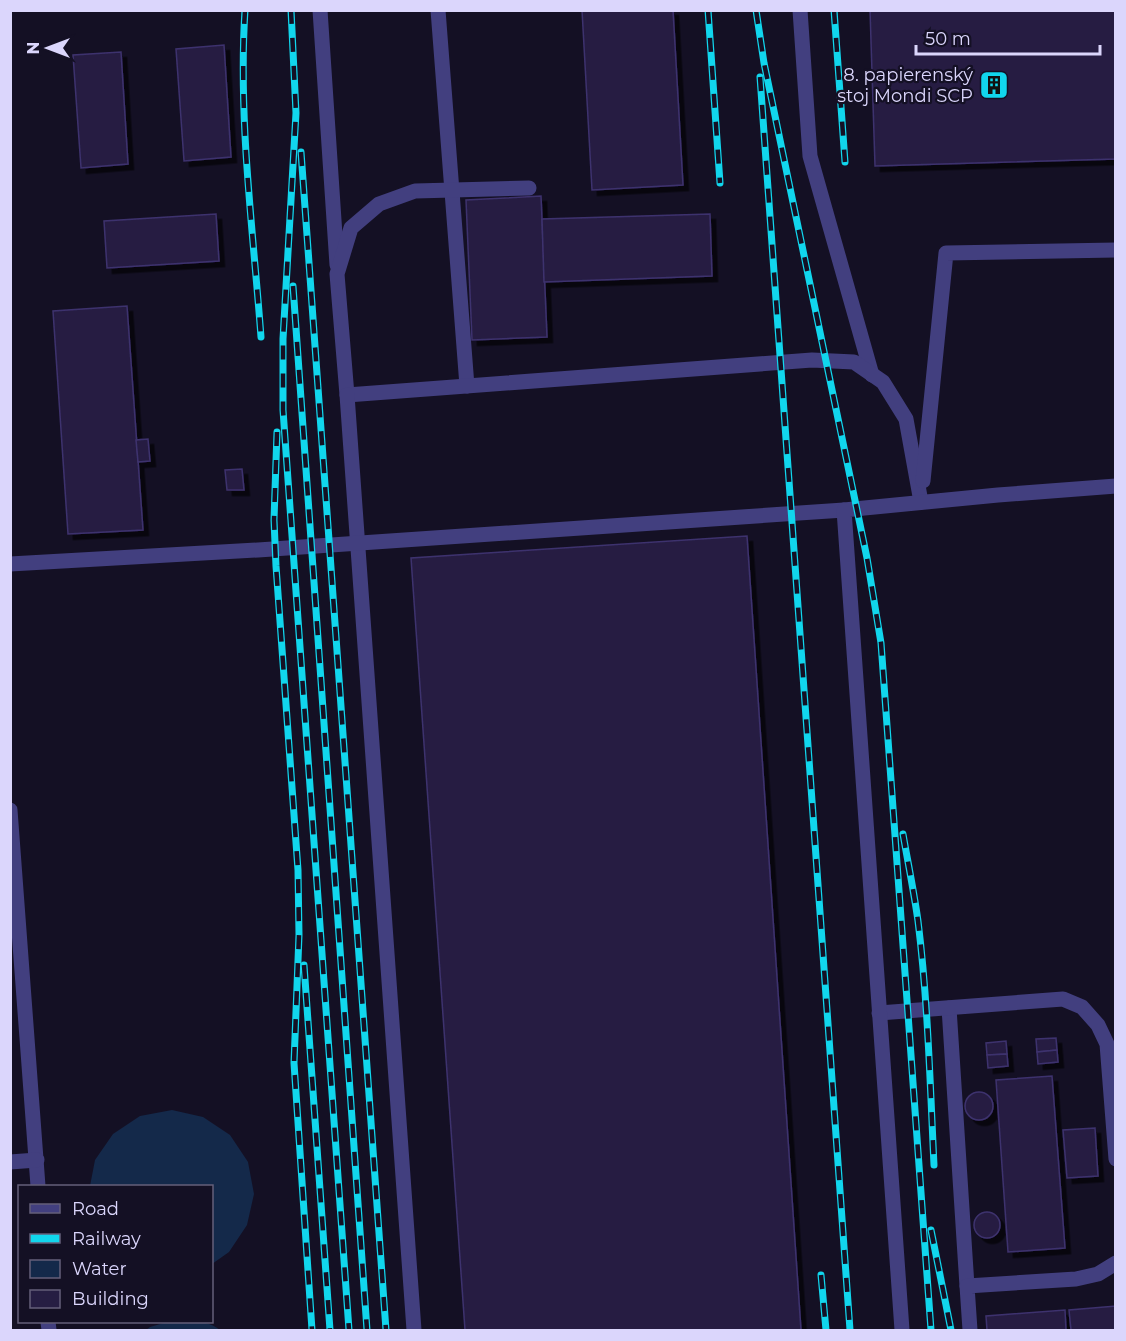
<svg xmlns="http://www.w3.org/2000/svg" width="1126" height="1341" font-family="Montserrat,sans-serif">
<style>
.water{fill:#14294a}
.building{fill:#261e43;stroke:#3e326e;stroke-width:1.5;filter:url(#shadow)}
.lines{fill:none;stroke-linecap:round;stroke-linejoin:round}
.minor{stroke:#423f7f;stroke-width:15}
.rail-casing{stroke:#11d6ed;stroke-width:7}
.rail{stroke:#141024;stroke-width:4.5;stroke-dasharray:14;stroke-linecap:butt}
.labels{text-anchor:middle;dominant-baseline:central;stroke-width:4.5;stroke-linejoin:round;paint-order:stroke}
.poi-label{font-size:18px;fill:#dbd6fc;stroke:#141024;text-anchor:end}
</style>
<defs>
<filter id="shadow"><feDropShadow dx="5.5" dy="5.5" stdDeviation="0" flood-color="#0009"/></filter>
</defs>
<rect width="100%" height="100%" fill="#141024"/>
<g class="water">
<path d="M172 1110 203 1117 230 1135 248 1162 254 1194 247 1225 229 1252 212 1264V1186H90L95 1160 113 1134 140 1116Z"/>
<path d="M167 1322C186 1321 205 1318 220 1330H146L150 1327Z"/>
</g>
<g class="building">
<path d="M582 10H673L683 185 592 190Z"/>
<path d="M870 10H1116V159L875 166Z"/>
<path d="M224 45 231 157 184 161 176 49Z"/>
<path d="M121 52 128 164 81 168 73 55Z"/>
<path d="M541 196 547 337 472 340 466 200Z"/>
<path d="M216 214 219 261 107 268 104 221Z"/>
<path d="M710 214 712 276 544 282 542 219Z"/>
<path d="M127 306 143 530 68 534 53 311Z"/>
<path d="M148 439 150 461 138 462 136 440Z"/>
<path d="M242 469 244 490H227L225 470Z"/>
<path d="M747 536 801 1330H465L411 558Z"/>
<path d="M1056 1038 1057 1050 1037 1052 1036 1039Z"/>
<path d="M1006 1041 1007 1054 987 1055 986 1043Z"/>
<path d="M1057 1050 1058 1062 1038 1064 1037 1052Z"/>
<path d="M1007 1054 1008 1066 988 1068 987 1055Z"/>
<path d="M1052 1076 1065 1248 1008 1252 996 1080Z"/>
<circle cx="979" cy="1106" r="14"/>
<path d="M1095 1128 1098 1176 1067 1178 1063 1130Z"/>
<circle cx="987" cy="1225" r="13"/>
<path d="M1116 1306V1330H1071L1069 1310Z"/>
<path d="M1065 1310 1066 1330H987L986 1316Z"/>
</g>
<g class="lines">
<g class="minor">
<path d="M320 10 337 265"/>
<path d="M438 10 467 386"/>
<path d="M800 10 810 156 872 375"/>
<path d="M529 188 415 191 379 204 351 228 337 274 347 395 812 360 854 362 883 382 906 419 921 502"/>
<path d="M347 395 414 1330"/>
<path d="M923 481 946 253 1116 250"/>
<path d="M10 564 258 550 844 510"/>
<path d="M10 810 38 1186"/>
<path d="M949 1008 967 1286"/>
<path d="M879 1013 1063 999 1082 1007 1098 1025 1107 1044 1116 1159"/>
<path d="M10 1162 37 1160"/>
<path d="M48 1322 49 1330"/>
<path d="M902 1330 844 510 998 495 1116 486"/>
<path d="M970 1330 967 1286 1076 1279 1098 1274 1116 1263"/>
</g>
<g class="rail-casing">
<g id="rail">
<path d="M245 10C238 119 253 229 261 337"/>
<path d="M291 10 296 113 283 339V410L349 1330"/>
<path d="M708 10 720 183"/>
<path d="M756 10 764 63 867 558 881 643 931 1330"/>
<path d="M834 10 845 162"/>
<path d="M760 77 850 1330"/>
<path d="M301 152 386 1330"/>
<path d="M293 286 367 1330"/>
<path d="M277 432 274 520 276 566 298 870 299 935 294 1063 312 1330"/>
<path d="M903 834C908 863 914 892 918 921 928 1002 930 1083 934 1165"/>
<path d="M304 965 330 1330"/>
<path d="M931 1230 951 1330"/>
<path d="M821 1275 826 1330"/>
</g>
</g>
<use href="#rail" class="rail"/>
</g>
<defs>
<g id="building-square" transform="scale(1.5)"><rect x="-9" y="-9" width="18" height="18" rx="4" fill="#11d6ed" stroke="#141024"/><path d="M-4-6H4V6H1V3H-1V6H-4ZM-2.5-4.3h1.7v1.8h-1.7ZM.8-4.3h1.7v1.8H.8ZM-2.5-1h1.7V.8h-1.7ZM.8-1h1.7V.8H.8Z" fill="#111"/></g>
</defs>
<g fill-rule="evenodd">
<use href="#building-square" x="994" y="85"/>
</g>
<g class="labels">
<g class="poi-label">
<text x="973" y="75">8. papierenský<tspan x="973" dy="21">stoj Mondi SCP</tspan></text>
</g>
</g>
<rect width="1126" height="1341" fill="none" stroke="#dbd6fc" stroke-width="24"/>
<rect x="18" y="1185" width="195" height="138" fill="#141024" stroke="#645f7a" stroke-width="1.5"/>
<rect x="30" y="1204" width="30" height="9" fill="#423f7f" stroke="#645f7a" stroke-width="1.5"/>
<text x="72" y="1215" font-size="18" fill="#dbd6fc">Road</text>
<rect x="30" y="1234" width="30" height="9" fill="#11d6ed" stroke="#645f7a" stroke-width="1.5"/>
<text x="72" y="1245" font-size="18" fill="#dbd6fc">Railway</text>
<rect x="30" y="1260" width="30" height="18" fill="#14294a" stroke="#645f7a" stroke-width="1.5"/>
<text x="72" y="1275" font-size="18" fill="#dbd6fc">Water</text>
<rect x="30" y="1290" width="30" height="18" fill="#261e43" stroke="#645f7a" stroke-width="1.5"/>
<text x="72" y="1305" font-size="18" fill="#dbd6fc">Building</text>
<g transform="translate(48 48) rotate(270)" stroke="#141024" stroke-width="4.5" paint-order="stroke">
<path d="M0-4.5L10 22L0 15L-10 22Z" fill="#dbd6fc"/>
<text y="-9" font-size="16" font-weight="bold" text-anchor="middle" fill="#dbd6fc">N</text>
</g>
<path d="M916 45v9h184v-9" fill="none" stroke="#dbd6fc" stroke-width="3"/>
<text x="925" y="45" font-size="18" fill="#dbd6fc" stroke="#141024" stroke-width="4.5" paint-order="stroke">50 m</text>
</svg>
